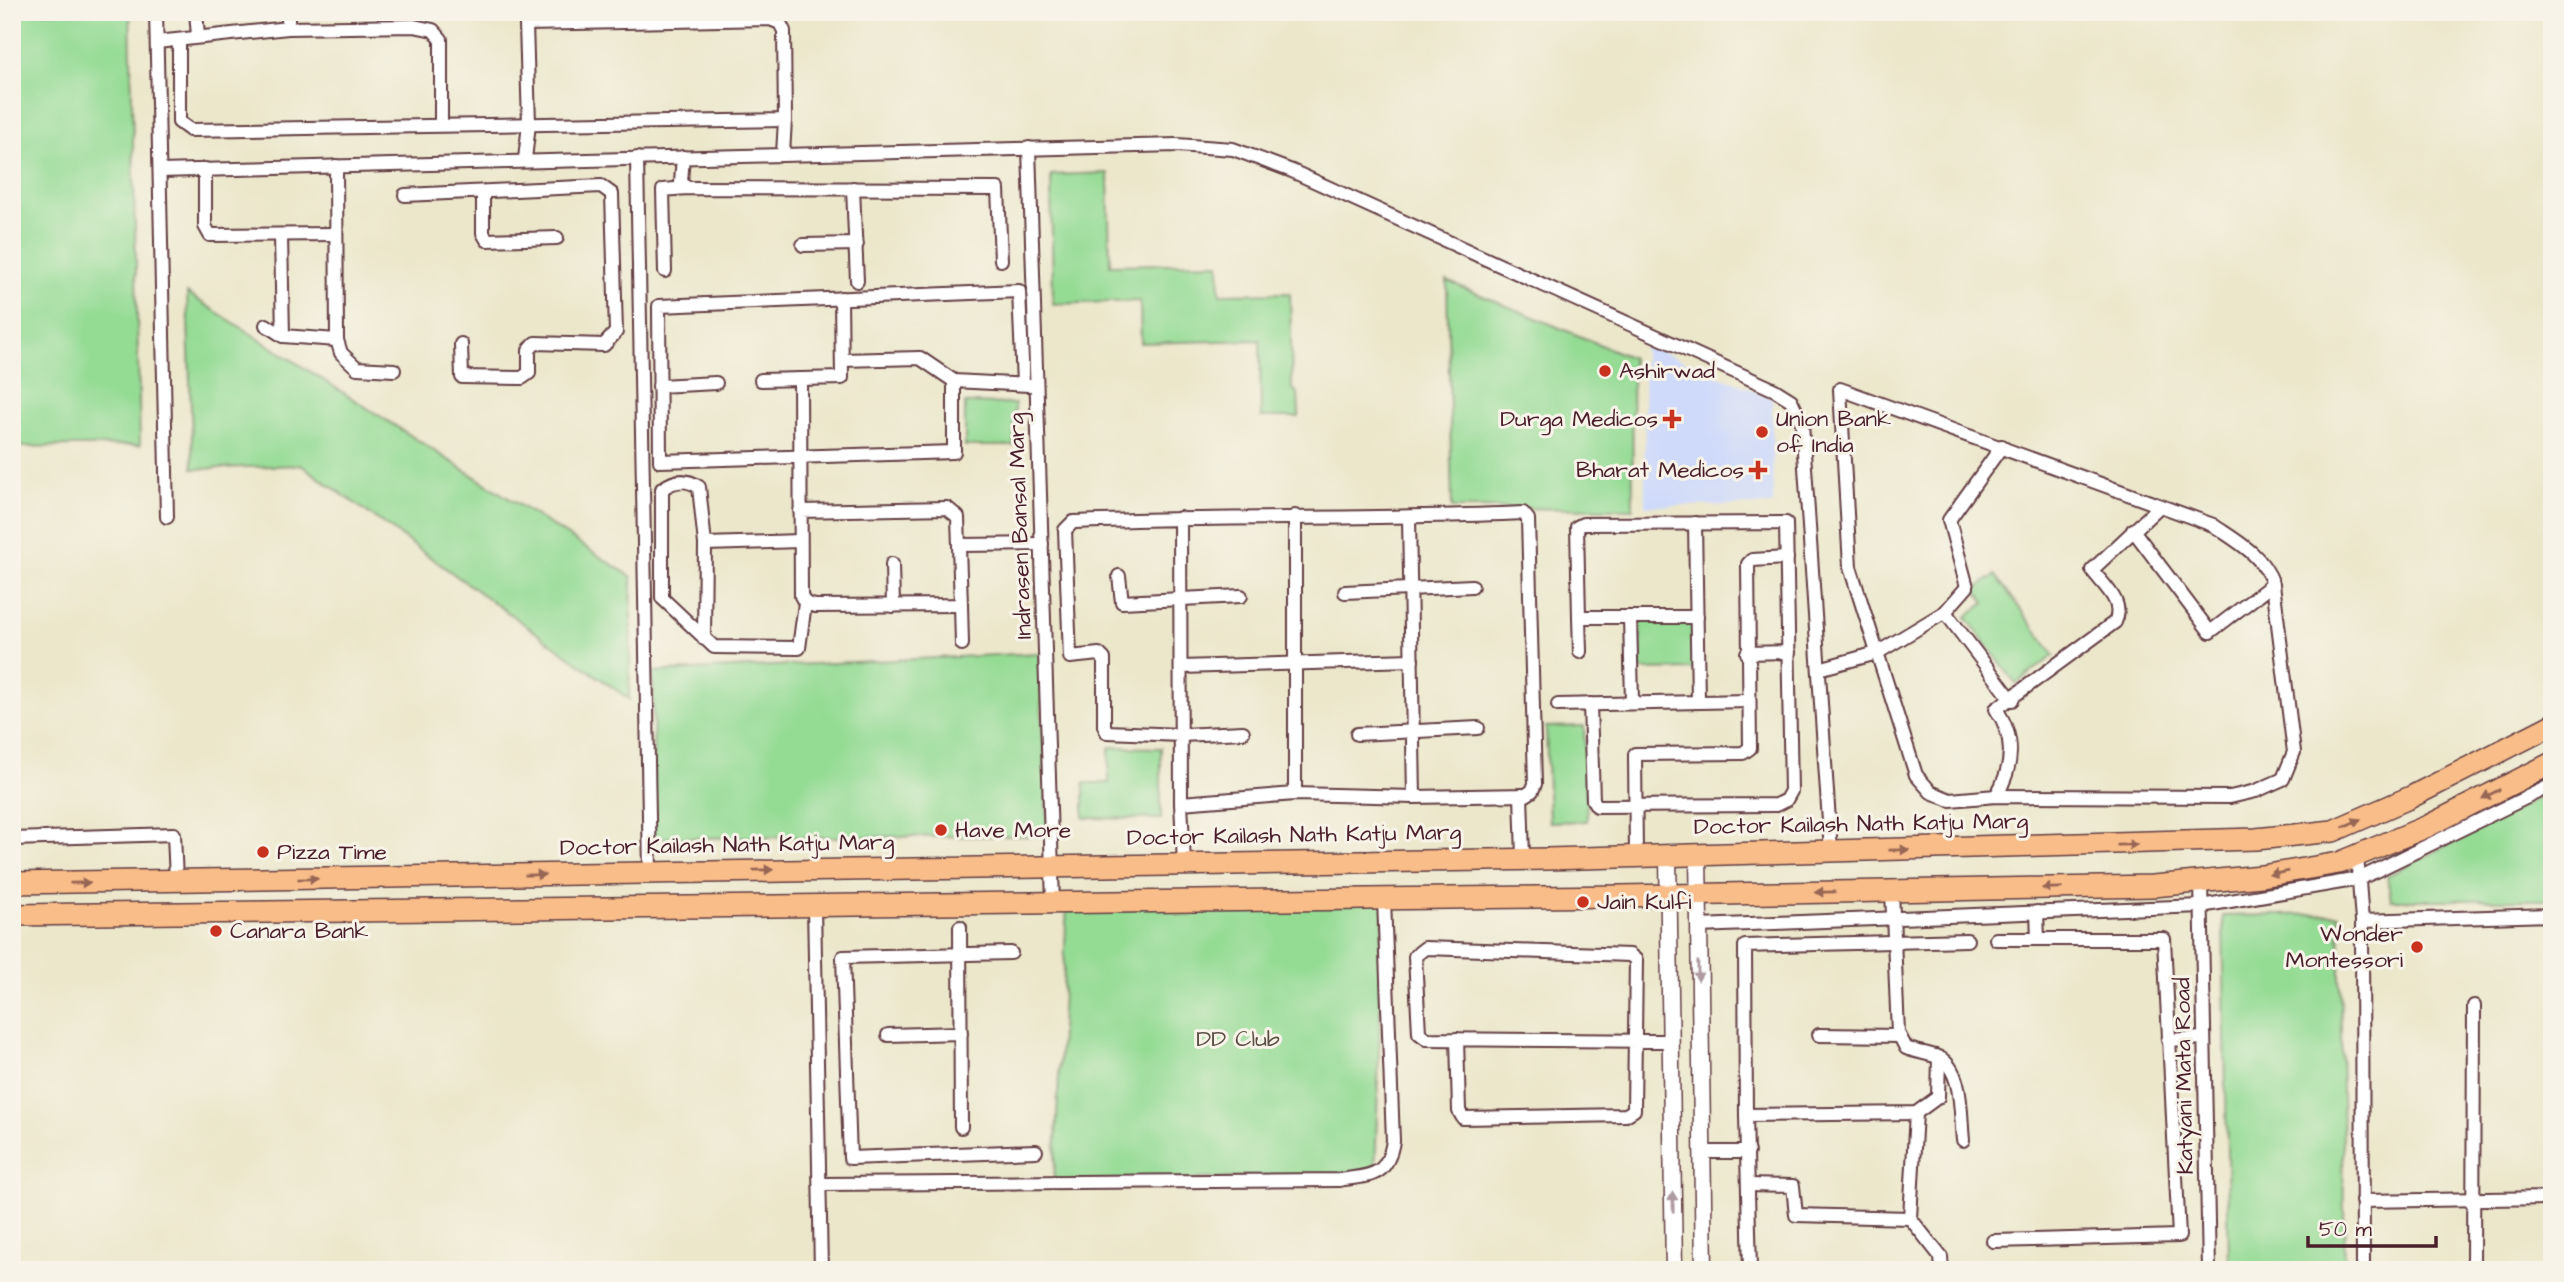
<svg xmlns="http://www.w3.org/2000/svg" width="2564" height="1282" font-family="'Architects Daughter',sans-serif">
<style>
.built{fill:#cfdafa}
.green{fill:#94db94;stroke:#6f7d60;stroke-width:2}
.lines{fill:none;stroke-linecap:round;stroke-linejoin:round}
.minor-casing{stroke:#623d43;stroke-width:16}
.tertiary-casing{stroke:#623d43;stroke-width:19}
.primary-casing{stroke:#623d43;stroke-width:24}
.minor{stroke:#fff;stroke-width:12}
.tertiary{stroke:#fff;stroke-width:16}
.primary{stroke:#f8bd88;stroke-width:21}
.oneway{fill:#986655}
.oneway2{fill:#ae9aa0}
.poi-dot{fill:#c8321e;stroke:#f7f3e8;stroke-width:2.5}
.labels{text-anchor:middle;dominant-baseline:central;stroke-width:6;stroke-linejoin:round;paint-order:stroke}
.poi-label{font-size:23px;fill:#4a1f2b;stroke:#f7f3e8;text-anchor:start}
.street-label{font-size:23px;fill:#4a1f2b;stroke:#f7f3e8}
.park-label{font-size:23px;fill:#5c4e45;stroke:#f7f3e8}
</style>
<rect width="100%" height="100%" fill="#f7f3e8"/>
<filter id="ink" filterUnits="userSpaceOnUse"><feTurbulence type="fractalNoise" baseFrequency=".0143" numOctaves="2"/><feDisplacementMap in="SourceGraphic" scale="14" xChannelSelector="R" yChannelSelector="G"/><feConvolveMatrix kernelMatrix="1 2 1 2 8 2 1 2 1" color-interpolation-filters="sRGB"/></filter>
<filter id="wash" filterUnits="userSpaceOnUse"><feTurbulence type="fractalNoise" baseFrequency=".00686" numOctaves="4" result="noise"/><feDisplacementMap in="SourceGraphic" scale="28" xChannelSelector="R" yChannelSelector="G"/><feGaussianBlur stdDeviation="1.57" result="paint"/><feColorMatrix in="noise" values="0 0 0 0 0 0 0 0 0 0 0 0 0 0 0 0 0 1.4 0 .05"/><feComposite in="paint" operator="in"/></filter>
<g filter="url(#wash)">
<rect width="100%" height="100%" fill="#ece7cb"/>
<path class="built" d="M1644 344 1772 398 1773 505 1645 506Z"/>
<g class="green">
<path d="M12 12H130L140 445 12 447Z"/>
<path d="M1108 173 1110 265 1219 263 1220 294 1290 293 1292 388 1298 394 1299 417H1261L1260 340 1141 343 1140 301 1053 304 1051 175Z"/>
<path d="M1447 281 1632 358 1633 509 1452 508Z"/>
<path d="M187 293 632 577 629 699 301 465 193 469Z"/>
<path d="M965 403 1015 404 1014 446H965Z"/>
<path d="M1995 575 2054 655 2016 684 1966 617 1985 603 1976 589Z"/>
<path d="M1694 619 1695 669 1641 670 1640 620Z"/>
<path d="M1039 653 1048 836 654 838 653 672Z"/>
<path d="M1584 726 1587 821 1549 822 1546 727Z"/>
<path d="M1109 747 1161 748V819L1084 818V783H1109Z"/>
<path d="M2552 791V900H2391L2387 876Z"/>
<path d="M1384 899 1375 1175 1054 1182 1067 903Z"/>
<path d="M2339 914 2345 1270H2229L2223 916Z"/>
</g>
</g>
<g filter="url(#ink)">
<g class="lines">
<g class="minor-casing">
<g id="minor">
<path d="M156 12 167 517"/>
<path d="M196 12 198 36"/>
<path d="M288 12V28"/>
<path d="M179 40V122L190 130 785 120 784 31 780 23 770 19 526 24 525 12"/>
<path d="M157 42 288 28 414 26 433 30 441 39V125"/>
<path d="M1029 148 1053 903"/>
<path d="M783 154 785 120"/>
<path d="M683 157 681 182 687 188"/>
<path d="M637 158 650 872"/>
<path d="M525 159 529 124 526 24"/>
<path d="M336 166 337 340 341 353 357 368 394 370"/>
<path d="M205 169V226L210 235 336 234"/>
<path d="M160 171 1177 145 1233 149 1292 171 1775 390 1791 400 1802 423 1831 851"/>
<path d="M853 188 857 281"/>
<path d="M483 193V233L487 240 557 238"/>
<path d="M405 195 601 186 612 194 616 332 604 345 535 343 529 350V373L522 378 462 377 461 344"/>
<path d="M281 236 283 336"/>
<path d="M803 245 857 244"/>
<path d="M665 271 663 190 687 188 998 189 1001 260"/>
<path d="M266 325 283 336 337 340"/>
<path d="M842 360 920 358 954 381 1029 385"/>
<path d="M761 380 842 378 841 298"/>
<path d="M954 381V452L660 461 659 306 1019 291 1023 384"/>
<path d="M659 386 716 383"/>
<path d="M1840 389 2213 525C2238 542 2262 554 2273 584L2294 752 2283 779 2256 791 2230 797 1996 796 1950 800 1931 792 1916 775 1850 567Z"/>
<path d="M800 511 947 508 958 517 961 605 815 606 805 603 801 596 800 379"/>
<path d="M1180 518C1181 613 1181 708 1181 803L1295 794 1414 797 1526 795 1532 791 1535 784 1528 519 1523 513C1373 520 1223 516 1073 522L1065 530 1070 657 1099 654 1104 659V726L1107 732 1181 735 1243 732"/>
<path d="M1409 518 1414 797"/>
<path d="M1695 523 1698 700"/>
<path d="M2133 530 2210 632 2273 584"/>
<path d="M705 544 800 541"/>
<path d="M960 545 1042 544"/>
<path d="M892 564 893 606"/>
<path d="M1119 576 1122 602 1241 596"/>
<path d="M1345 592 1472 586"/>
<path d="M961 605 962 644"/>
<path d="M1945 612 1967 587 1949 520 2002 446"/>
<path d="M1579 617 1580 652"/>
<path d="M1630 617 1632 702"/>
<path d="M704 639 705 544 699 487C686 478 674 480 662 489V598L714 647 799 648 805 603"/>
<path d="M1747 653 1789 652"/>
<path d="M1181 667 1412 660"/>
<path d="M1819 669 1877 653 1945 612 2012 700"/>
<path d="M1590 704 1593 800 1597 806 1776 805 1786 800 1791 791 1786 523 1583 524 1577 527 1579 617H1697"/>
<path d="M1558 705 1748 701"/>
<path d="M1357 734 1478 728"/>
<path d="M1295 794V516"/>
<path d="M1521 795 1523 857"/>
<path d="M1996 796C2013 768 2016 738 1996 709L2115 622C2125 602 2104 586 2092 570L2160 506"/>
<path d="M1181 803 1184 863"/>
<path d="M12 839 174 834 176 881"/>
<path d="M1636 855 1635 754 1743 753 1750 748 1748 564 1752 560 1787 558"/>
<path d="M2357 855 2362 921 2363 1270"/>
<path d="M2201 881 2209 1270"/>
<path d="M1892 891 1898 1033 1906 1048C1916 1052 1927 1053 1938 1057 1964 1069 1960 1116 1963 1140"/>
<path d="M814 906 821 1270"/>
<path d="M2037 912 2038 939"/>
<path d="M2362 921 2552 915"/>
<path d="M1698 926 2201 906 2359 879 2552 785"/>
<path d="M960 927 961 1127"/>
<path d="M1011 953 843 957 850 1158 1036 1151"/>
<path d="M888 1035 961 1033"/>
<path d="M1819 1035 1899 1036"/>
<path d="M1457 1039 1459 1111 1463 1118 1626 1115 1634 1110 1636 960 1630 955 1425 948 1415 956 1419 1033 1427 1039 1670 1041"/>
<path d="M2168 1040 2204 1038"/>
<path d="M1939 1058 1938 1097 1916 1113 1746 1115 1745 946 1967 940"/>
<path d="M1916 1113 1910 1218 1941 1257 1942 1270"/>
<path d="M1746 1115 1750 1270"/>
<path d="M1702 1152H1748"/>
<path d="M821 1184 1339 1180C1371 1175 1387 1178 1393 1141L1384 899"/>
<path d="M1748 1185 1793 1186 1796 1215 1910 1218"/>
<path d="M2362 1201 2552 1198"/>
<path d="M1993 1241 2179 1236 2164 939H1996"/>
<path d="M2473 1270 2474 1006"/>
</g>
</g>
<g class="tertiary-casing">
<g id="tertiary">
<path d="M1698 854 1704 1270"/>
<path d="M1668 855 1674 1270"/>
</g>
</g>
<g class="primary-casing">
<g id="primary">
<path d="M12 883 1547 859 2256 839 2333 831 2411 797 2552 725"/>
<path d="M12 915 1621 896 2153 886 2262 876 2339 863 2428 826 2552 763"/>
</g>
</g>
<use href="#minor" class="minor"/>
<use href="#tertiary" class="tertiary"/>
<use href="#primary" class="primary"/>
</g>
<defs><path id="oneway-solid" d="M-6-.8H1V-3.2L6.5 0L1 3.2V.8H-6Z" transform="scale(1.75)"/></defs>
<g class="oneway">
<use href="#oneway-solid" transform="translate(2491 794) rotate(153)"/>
<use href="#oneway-solid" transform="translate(2352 823) rotate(-23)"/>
<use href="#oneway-solid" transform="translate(2127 845) rotate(-1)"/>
<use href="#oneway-solid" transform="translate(1899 850) rotate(-1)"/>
<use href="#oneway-solid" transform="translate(763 870) rotate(-1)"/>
<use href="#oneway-solid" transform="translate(2279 873) rotate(170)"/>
<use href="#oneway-solid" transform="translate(535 875) rotate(-1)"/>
<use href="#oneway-solid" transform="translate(308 879) rotate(-1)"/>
<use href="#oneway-solid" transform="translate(80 883) rotate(-1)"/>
<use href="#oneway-solid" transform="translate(2052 888) rotate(179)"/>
<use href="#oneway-solid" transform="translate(1825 892) rotate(179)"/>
</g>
<g class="oneway2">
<use href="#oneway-solid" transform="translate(1698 971) rotate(89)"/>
<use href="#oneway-solid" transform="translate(1673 1202) rotate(-91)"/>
</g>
</g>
<g class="poi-dot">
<circle cx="1605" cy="371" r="7"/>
<path d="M1668.5 408.5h7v7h7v7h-7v7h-7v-7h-7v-7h7z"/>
<circle cx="1762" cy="432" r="7"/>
<path d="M1754.5 459.5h7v7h7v7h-7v7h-7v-7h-7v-7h7z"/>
<circle cx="941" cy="830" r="7"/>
<circle cx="263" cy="852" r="7"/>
<circle cx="1583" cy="902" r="7"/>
<circle cx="216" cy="931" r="7"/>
<circle cx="2417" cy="947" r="7"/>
</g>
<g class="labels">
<g class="poi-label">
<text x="1619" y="371">Ashirwad</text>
<text x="1658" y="419" text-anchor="end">Durga Medicos</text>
<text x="1776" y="419">Union Bank<tspan x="1776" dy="26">of India</tspan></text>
<text x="1744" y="470" text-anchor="end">Bharat Medicos</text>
<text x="955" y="830">Have More</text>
<text x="277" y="852">Pizza Time</text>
<text x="1597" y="902">Jain Kulfi</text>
<text x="230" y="931">Canara Bank</text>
<text x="2403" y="934" text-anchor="end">Wonder<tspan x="2403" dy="26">Montessori</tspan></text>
</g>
<g class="street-label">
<text transform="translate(1020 526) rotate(-92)">Indrasen Bansal Marg</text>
<text transform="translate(1861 824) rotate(-1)">Doctor Kailash Nath Katju Marg</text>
<text transform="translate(1294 835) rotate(-1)">Doctor Kailash Nath Katju Marg</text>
<text transform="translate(727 845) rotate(-1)">Doctor Kailash Nath Katju Marg</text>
<text transform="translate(2184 1076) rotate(-91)">Katyani Mata Road</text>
</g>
<g class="park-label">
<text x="1238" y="1039">DD Club</text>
</g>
</g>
<rect width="2564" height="1282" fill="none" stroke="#f7f3e8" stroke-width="42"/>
<path d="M2308 1236v10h128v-10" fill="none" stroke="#4a1f2b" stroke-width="3.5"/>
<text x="2319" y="1236" font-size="21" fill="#4a1f2b" stroke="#f7f3e8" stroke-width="5" paint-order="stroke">50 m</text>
</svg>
